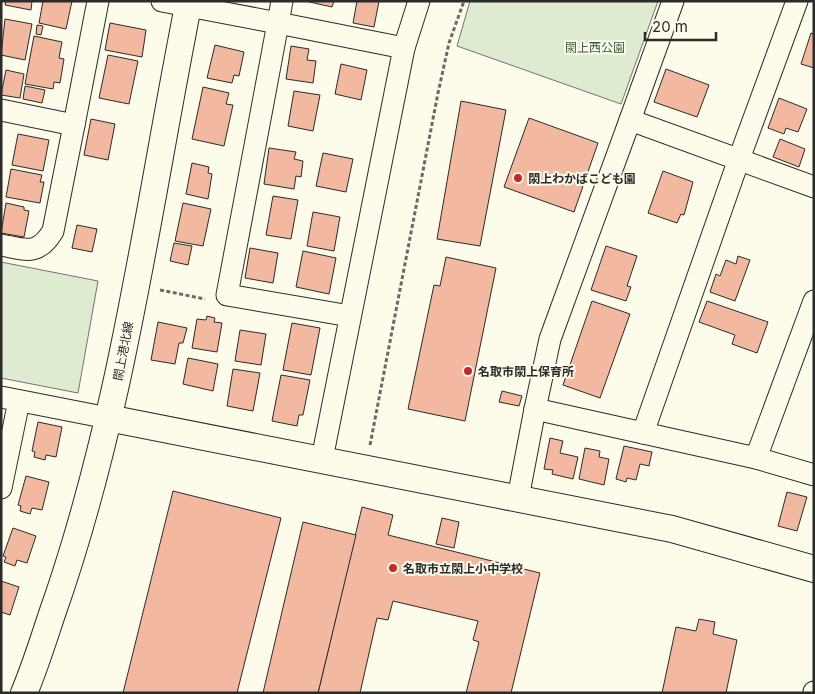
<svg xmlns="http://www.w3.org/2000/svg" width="815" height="694" font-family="Inter,'Noto Sans JP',sans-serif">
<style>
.green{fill:#deebd1;stroke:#74746e}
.building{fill:#f2b8a0;stroke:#2b2b2b}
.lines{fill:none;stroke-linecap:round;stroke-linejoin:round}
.minor-casing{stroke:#2b2b2b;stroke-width:23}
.tertiary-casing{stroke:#2b2b2b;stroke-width:28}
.path{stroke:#6a6964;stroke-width:3;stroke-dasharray:4 2.5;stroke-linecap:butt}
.minor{stroke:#fdfbea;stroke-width:21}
.tertiary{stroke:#fdfbea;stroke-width:26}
.poi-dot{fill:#c62828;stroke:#fdfbea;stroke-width:2}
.labels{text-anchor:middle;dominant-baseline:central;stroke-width:4;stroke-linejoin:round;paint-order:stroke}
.park-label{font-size:12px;fill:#34623c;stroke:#fdfbea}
.poi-label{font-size:12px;font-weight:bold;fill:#2b2b2b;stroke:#fdfbea;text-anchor:start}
.street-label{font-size:12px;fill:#2b2b2b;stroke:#fdfbea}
</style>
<rect width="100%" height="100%" fill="#fdfbea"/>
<g class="green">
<path d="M470 1H658L621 104 457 46Z"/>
<path d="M1 262 98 281 78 393 1 378Z"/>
</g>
<g class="building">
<path d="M6 1H32L31 10 5 5Z"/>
<path d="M43 1H72L66 29 39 23Z"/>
<path d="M305 1H334L332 7Z"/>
<path d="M357 1H379L374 27 353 23Z"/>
<path d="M5 19 32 24 25 60 1 55Z"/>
<path d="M110 23 146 30 142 57 105 50Z"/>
<path d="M37 25 43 26 41 35 36 34Z"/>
<path d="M811 33 814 34V68L801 64Z"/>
<path d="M34 36 62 42 59 58 64 59 60 83 54 82 53 89 25 84Z"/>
<path d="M215 45 244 52 239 76 234 75 232 83 207 78Z"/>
<path d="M291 46 309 49 307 60 316 61 313 83 286 79Z"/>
<path d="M108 55 138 61 129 104 99 98Z"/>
<path d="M341 64 367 70 361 100 335 94Z"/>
<path d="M666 69 709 85 697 117 654 102Z"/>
<path d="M6 70 24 74 20 98 1 95Z"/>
<path d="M25 86 45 90 42 103 23 99Z"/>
<path d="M203 87 229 93 226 104 233 105 224 146 192 139Z"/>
<path d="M294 91 320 95 313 131 288 126Z"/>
<path d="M779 98 807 109 798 132 786 128 784 134 768 128Z"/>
<path d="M461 101 506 110 480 246 437 239Z"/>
<path d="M529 118 598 143 574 212 504 187Z"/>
<path d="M91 119 115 124 108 160 84 155Z"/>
<path d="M18 134 49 140 43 171 12 165Z"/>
<path d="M780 139 805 149 799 167 773 157Z"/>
<path d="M269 148 296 152 294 159 303 161 301 177 296 176 294 189 264 184Z"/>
<path d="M323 153 353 159 346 192 316 186Z"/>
<path d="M192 163 209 167 208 173 212 174 208 199 186 194Z"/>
<path d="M11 169 42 175 40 182H44L40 203 6 197Z"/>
<path d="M663 171 693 182 684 215 681 214 677 223 648 213Z"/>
<path d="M273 196 298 200 291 239 266 235Z"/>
<path d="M6 203 24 207V210L29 211 24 237 1 233Z"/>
<path d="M183 203 211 209 203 246 175 241Z"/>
<path d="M313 212 340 217 334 251 307 246Z"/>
<path d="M77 225 97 229 92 252 72 248Z"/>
<path d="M174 243 192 246 188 265 170 261Z"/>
<path d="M606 246 637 256 627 286 631 287 626 301 591 290Z"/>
<path d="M250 248 278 253 273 283 245 278Z"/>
<path d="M303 251 336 258 329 294 296 287Z"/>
<path d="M738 256 750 260 735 301 710 292 716 274 720 276 726 260 736 264Z"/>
<path d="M446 257 496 268 465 421 408 409 434 285 440 286Z"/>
<path d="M592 301 630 314 600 398 563 385Z"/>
<path d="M707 301 768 322 757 353 732 344 735 335 699 322Z"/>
<path d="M207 316 215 318 214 322 222 323 217 352 192 348 197 319 206 320Z"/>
<path d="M158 322 187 328 183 343H179L175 364 151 360Z"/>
<path d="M292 323 320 328 311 375 283 370Z"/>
<path d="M240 330 266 334 261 365 235 361Z"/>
<path d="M188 358 218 364 213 391 183 384Z"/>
<path d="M233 369 260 373 253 411 227 406Z"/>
<path d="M281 375 310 380 303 415H299L297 426 272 421Z"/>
<path d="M502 391 522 396 519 406 499 402Z"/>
<path d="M38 422 62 427 56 457 46 455 45 460 34 457 35 452 32 451Z"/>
<path d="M550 438 563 441 560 453 578 457 573 479 552 474 553 470 544 469Z"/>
<path d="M624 446 652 452 649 466 640 464 636 480 627 478 626 482 616 479Z"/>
<path d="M585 448 600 451 599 457 609 459 604 485 579 479Z"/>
<path d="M26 476 49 482 42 510 32 508 30 514 20 511 21 506 18 505Z"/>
<path d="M173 491 281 518 237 693H123Z"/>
<path d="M787 492 807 497 797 531 778 526Z"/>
<path d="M362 507 393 515 388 535 540 573 511 693H466L479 642 473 640 478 621 393 601 388 620 377 618 360 693H318Z"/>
<path d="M442 518 459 522 454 548 436 544Z"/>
<path d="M303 522 356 535 318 693H263Z"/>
<path d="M13 528 36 536 27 563 17 560 15 566 4 562 6 557 3 556Z"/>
<path d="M1 581 19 587 10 615 1 612Z"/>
<path d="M699 619 715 622 713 634 737 640 726 693H662L676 627 696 631Z"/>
</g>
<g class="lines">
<g class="minor-casing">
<g id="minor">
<path d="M162 1 278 23 282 1"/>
<path d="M404 48 419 1"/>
<path d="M1 110 74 125 53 231C38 256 26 250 1 245"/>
<path d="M630 120 673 1"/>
<path d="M74 125 98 1"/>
<path d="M1 397 108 418"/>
<path d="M535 409 550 339 630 120 814 187"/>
<path d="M643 433 739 159 797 1"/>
<path d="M756 458 814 475"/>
<path d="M322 459 404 48 278 23 227 295 350 316"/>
<path d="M1 488 19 401"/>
<path d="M518 498 535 409 756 458 814 301"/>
<path d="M814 693V692"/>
</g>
</g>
<g class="tertiary-casing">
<g id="tertiary">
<path d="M108 418 672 529 814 569"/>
<path d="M24 693C35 667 43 641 52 614 122 416 148 207 189 1"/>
</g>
</g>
<g class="path">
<path d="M160 290 205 299"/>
<path d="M370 445 438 93 449 43 464 1"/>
</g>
<use href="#minor" class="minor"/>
<use href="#tertiary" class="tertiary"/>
</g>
<g class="poi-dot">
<circle cx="518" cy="178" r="5"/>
<circle cx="468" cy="371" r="5"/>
<circle cx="393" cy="568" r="5"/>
</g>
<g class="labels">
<g class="park-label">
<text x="595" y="47">閖上西公園</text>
</g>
<g class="poi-label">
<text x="528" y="178">閖上わかばこども園</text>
<text x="478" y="371">名取市閖上保育所</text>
<text x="403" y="568">名取市立閖上小中学校</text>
</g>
<g class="street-label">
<text transform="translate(123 351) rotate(-79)">閖上港北線</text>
</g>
</g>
<rect width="815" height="694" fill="none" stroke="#2b2b2b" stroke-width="5"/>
<path d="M645 32v8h71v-8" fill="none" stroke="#2b2b2b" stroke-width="2.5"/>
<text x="652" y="32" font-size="15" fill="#2b2b2b" stroke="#fdfbea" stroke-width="4" paint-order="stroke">20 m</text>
</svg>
